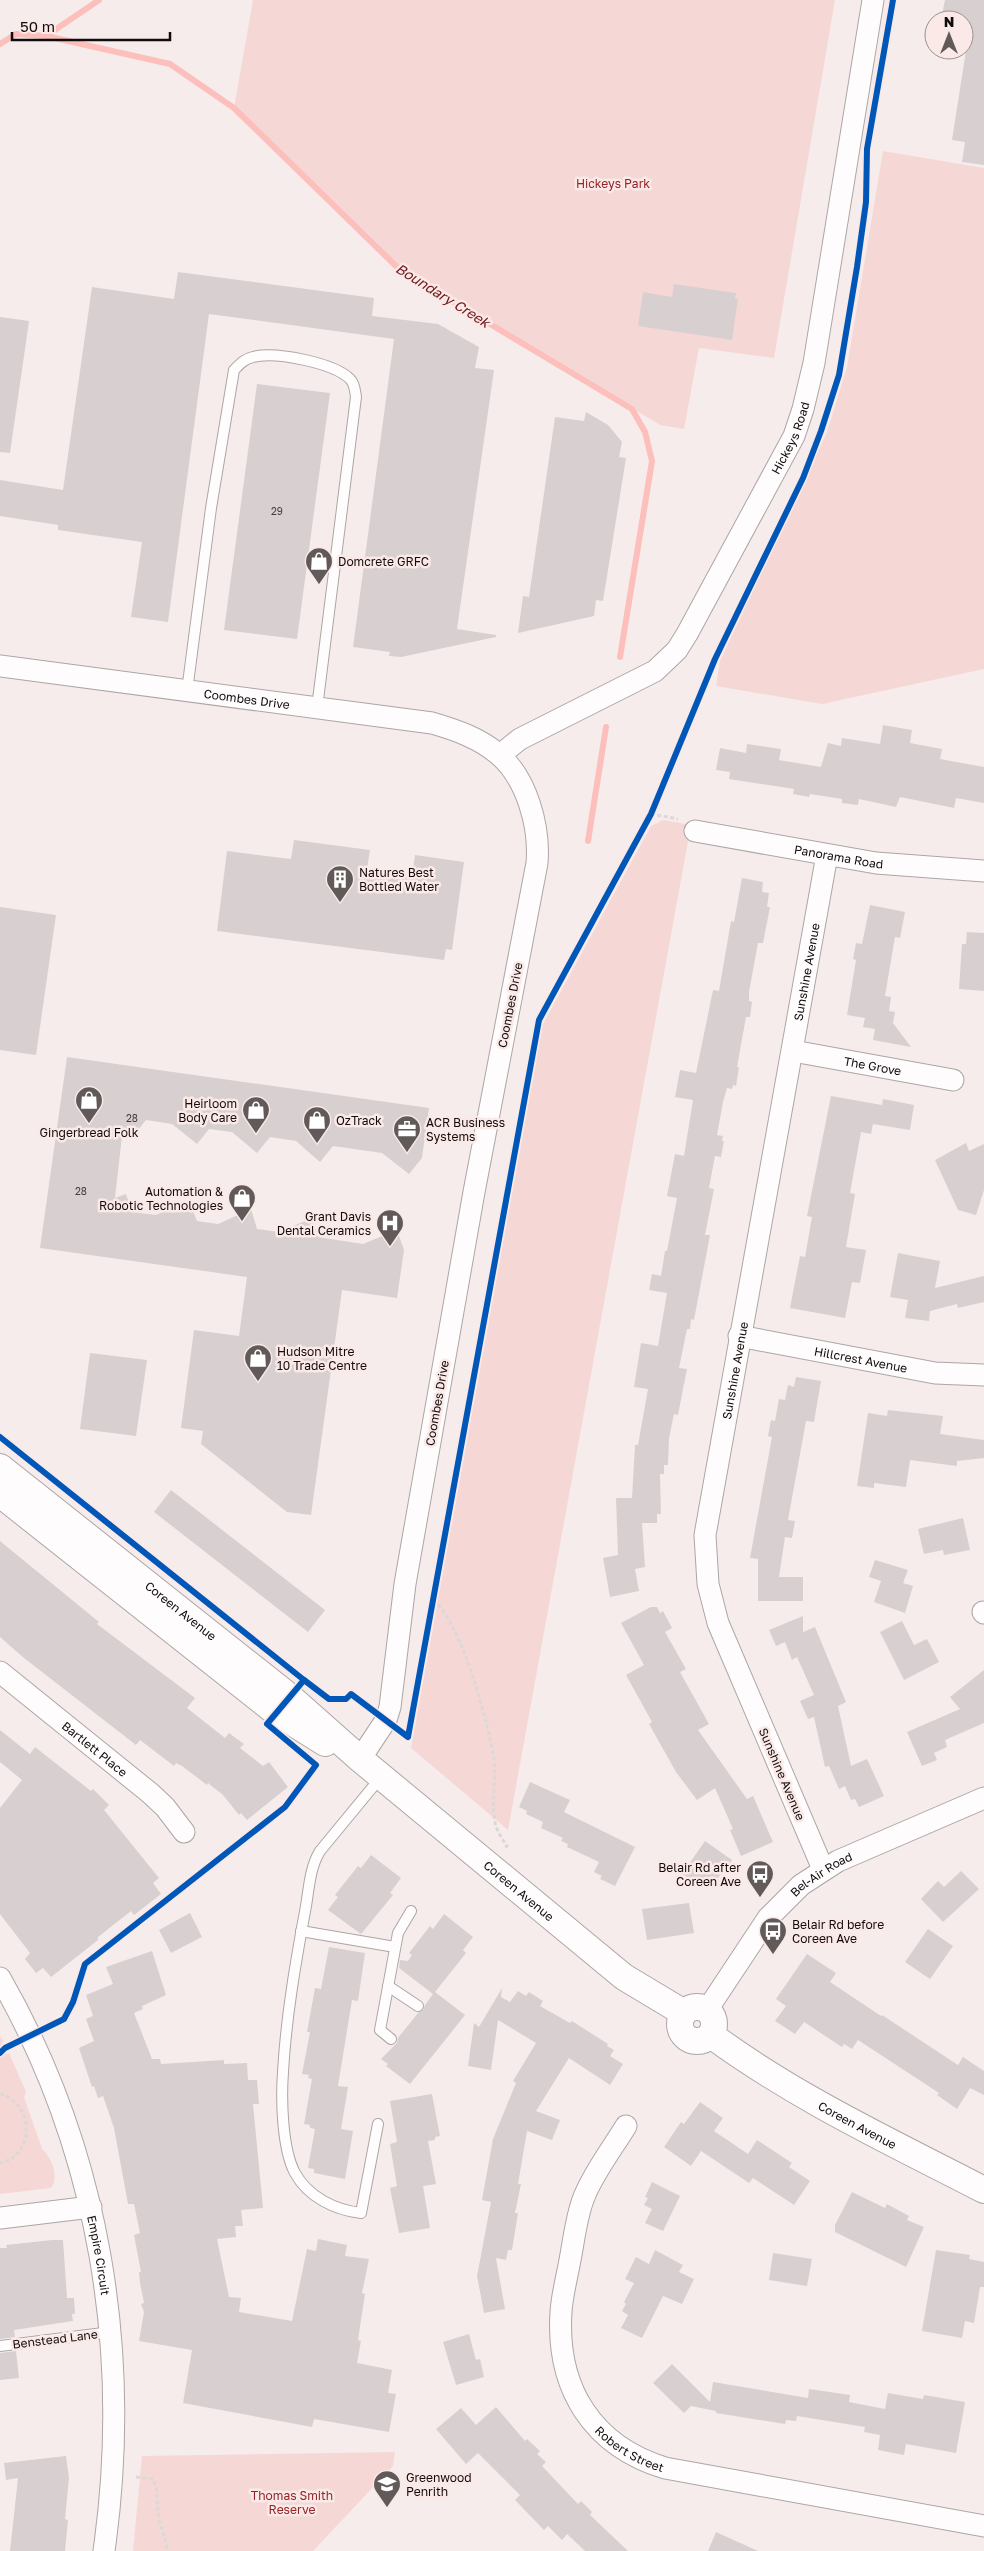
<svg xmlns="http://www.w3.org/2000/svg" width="984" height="2551" font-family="'Golos Text',sans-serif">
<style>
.green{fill:#f5d8d5}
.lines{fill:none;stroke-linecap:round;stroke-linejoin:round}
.stream{stroke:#fcbfbb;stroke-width:6}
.building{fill:#d8d0d0}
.service-casing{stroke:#ada6a6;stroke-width:12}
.minor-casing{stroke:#ada6a6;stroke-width:23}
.tertiary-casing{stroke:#ada6a6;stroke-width:28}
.path{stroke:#dcd8d8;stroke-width:3;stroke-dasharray:4 2.5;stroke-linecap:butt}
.service{stroke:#fefcfc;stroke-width:10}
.minor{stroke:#fefcfc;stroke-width:21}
.tertiary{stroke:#fefcfc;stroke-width:26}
.cycleway-casing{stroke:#fae9e7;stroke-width:9}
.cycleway{stroke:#0057b8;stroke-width:6}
.labels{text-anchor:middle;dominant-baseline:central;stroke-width:5;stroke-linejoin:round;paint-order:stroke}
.number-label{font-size:10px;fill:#433c3c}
.park-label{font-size:12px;fill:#962326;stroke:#fae9e7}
.street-label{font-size:12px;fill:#110b0b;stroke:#fae9e7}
.poi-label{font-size:12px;fill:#110b0b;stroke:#fae9e7;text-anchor:start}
.water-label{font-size:14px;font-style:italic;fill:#6e181a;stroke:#fae9e7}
</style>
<rect width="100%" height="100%" fill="#f6eceb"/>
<g class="green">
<path d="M253 0H835L774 358 699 348 684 429 660 425 400 270 234 108Z"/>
<path d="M883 151 984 168V669L822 704 716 686 720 661 827 432 847 367Z"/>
<path d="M663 820 691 825 508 1830 411 1748 543 1024 651 826Z"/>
<path d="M0 2037 4 2041 1 2044 6 2054 9 2053 26 2092 24 2097 42 2149C51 2156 60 2178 51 2188L0 2194Z"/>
<path d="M395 2452 393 2466 313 2551H133L142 2456Z"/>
</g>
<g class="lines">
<g class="stream">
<path d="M46 36 99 0"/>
<path d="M0 44 16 34 46 36 170 64 234 108 400 270 632 409 645 432 652 461 620 657"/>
<path d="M588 841 606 727"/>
</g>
</g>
<g class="building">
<path d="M945 0H984V165L962 162 965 142 952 140 967 44H964V20H941Z"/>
<path d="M178 272 374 298 372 316 438 324 479 347 475 368 494 370 457 629 496 635V637L401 657 389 656 390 652 353 647 394 339 209 314 168 622 131 617 142 542 58 530V525L0 516V480L63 490 92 287 174 299Z"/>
<path d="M674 284 736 293 735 298 738 299 732 340 638 326 643 292 672 297Z"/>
<path d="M0 317 29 321 10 453 0 452Z"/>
<path d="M257 384 330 393 297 639 224 630Z"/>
<path d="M586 412 608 425 622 442 619 457 626 458 603 601 596 600 594 616 518 633 523 596 529 597 555 417 584 421Z"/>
<path d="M883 725 912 730 910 743 942 749 940 759 984 767V803L956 798 954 808 900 797 896 807 859 799 858 805 842 803V799L810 794 809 797 793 794 794 789 729 779 730 772 716 770 720 748 746 753 747 744 781 749 779 760 821 767 828 743 841 746 842 738 880 744Z"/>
<path d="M294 840 370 850 367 869 412 875 415 855 464 862 452 950 446 949 444 960 217 931 227 851 291 859Z"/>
<path d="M742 878 763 882 762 892 769 893 767 907H770L763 943H758L749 992V1001L752 1002 750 1017H746L737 1067H739L736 1086 733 1085 732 1089 727 1088 723 1102 717 1135 723 1136 722 1141H724L721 1157 715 1156 709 1188 714 1189 705 1235H710L694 1320 691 1319 690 1329H687L679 1368 687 1369 684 1384 678 1415 674 1414 669 1438 668 1465H664V1474H660L661 1514H657V1523H642L645 1567 635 1569 639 1591 610 1597 603 1558 618 1555 616 1498H632L635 1445H638L648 1389 634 1387 641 1343 658 1346 667 1293 649 1290 652 1274 661 1276 665 1251H667L677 1198 667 1196 675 1154 684 1156 693 1100 675 1097 680 1070 696 1073 713 990 719 991 731 921 734 922Z"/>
<path d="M870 905 905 912 900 938 895 937 885 996 891 997 889 1011 895 1012 893 1023 911 1047 873 1040 875 1029 863 1027 865 1018 847 1015 856 960 853 959 856 943 862 944Z"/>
<path d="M0 907 56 915 36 1055 0 1050Z"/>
<path d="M967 932 984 933V991L959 989 962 944H966Z"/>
<path d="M67 1057 429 1108 422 1158 409 1174 382 1153 333 1146 320 1162 296 1141 270 1137 257 1153 232 1132 209 1129 197 1144 172 1124 146 1120 134 1135 123 1127 115 1198 126 1194 132 1212 156 1215 189 1201 197 1221 218 1224 251 1209 257 1229 279 1232 312 1218 318 1237 363 1244 397 1230 404 1250 397 1298 342 1290 311 1515 287 1512 201 1444 203 1431 181 1428 194 1330 239 1336 247 1277 40 1248Z"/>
<path d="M831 1096 882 1105 883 1099 914 1105 910 1130 873 1124 871 1134 861 1132 850 1193 855 1194 846 1247 866 1250 860 1283 852 1282 845 1318 790 1308 800 1256 805 1257 812 1217 807 1216Z"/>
<path d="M966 1143 969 1151 984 1144V1190L976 1215 958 1210 935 1160Z"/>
<path d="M898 1253 940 1261 935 1288 984 1276V1302L958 1308 957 1304 930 1311 929 1321 905 1318 908 1300 890 1297Z"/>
<path d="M90 1353 147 1360 136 1436 80 1429Z"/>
<path d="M796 1377 821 1381 814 1422 806 1421 788 1520 795 1521 792 1538 785 1537 779 1577H803V1601H758V1559L750 1558 772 1437 768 1436 771 1420 775 1421 779 1399 785 1400 788 1385 794 1387Z"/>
<path d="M888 1410 943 1416 940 1434 984 1440V1458L957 1461V1466L910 1460 906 1487 874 1483V1488L857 1486 868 1413 887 1416Z"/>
<path d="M171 1490 325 1610 308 1632 154 1512Z"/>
<path d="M963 1518 970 1550 944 1555 943 1550 924 1554 918 1529Z"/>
<path d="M0 1541 99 1622 97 1624 195 1698 187 1708 225 1738 229 1733 244 1744 240 1748 263 1766 269 1762 288 1787 247 1820 241 1813 239 1815 223 1795 208 1783 207 1785 182 1766 176 1763 174 1766 140 1740 136 1745 24 1658 0 1637Z"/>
<path d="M875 1560 908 1570 903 1583 913 1586 905 1613 874 1602 881 1581 869 1577Z"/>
<path d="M651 1607H657L660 1613 663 1611 672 1628 665 1632 686 1669 680 1672 709 1724 698 1730 747 1799 753 1796 773 1842 741 1856 730 1830 733 1829 715 1788 697 1800 676 1772 649 1724 652 1722 626 1675 644 1665 621 1623Z"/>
<path d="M803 1616V1632L815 1627 846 1702 838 1706 851 1766 867 1759 884 1796 859 1807 855 1799 851 1800 845 1786 839 1789 829 1766 825 1767 814 1717 808 1719 800 1701 814 1695 797 1657 792 1660 785 1642 776 1646 769 1630Z"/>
<path d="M902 1621 914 1645 927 1639 939 1662 904 1680 880 1632Z"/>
<path d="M984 1670V1723L945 1740 947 1747 934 1753 937 1760 922 1766 907 1732 960 1709 950 1697Z"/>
<path d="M0 1730 30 1754 35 1747 91 1791 93 1789 109 1805 104 1810 159 1878 153 1883 161 1894 134 1915 131 1911 98 1937V1940L51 1977 43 1968 36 1973 25 1959 30 1953 0 1914V1808L22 1780 0 1762Z"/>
<path d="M530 1782 570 1800 564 1812 635 1847 615 1886 600 1879 602 1876 594 1872 599 1862 567 1847 568 1844 561 1841 563 1838 541 1828 543 1822 526 1814 527 1811 519 1807Z"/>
<path d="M705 1841 732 1860 713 1884 706 1879 701 1886 682 1874Z"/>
<path d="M371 1855 401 1878 390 1893 393 1895 361 1934 328 1910 338 1897 335 1895 358 1866 361 1868Z"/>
<path d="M961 1871 979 1889 943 1922 921 1899 938 1881 944 1887Z"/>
<path d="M689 1903 694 1933 647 1940 642 1909Z"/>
<path d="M190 1913 202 1937 171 1953 159 1930Z"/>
<path d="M444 1914 473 1937 463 1950 466 1953 435 1992 465 2015 410 2084 386 2066 388 2064 381 2059 397 2043 398 2038 418 2013 423 2010 425 2005 433 1994 399 1968 400 1960 408 1961 412 1955 409 1953 430 1926 433 1929Z"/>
<path d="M928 1929 953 1946 930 1979 905 1962Z"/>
<path d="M329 1947 365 1953 358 2001 352 2000 338 2086 348 2087 341 2129 353 2131 345 2179 314 2173V2169L308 2168 315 2129 310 2128V2125L304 2124 312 2079 308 2078 309 2075 302 2074 310 2032H307L315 1988 321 1989Z"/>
<path d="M152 1951 166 1995 142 2006 143 2009 134 2013 152 2059H160L161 2064 224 2060V2064L247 2063 248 2080H257L259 2104H253L263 2208 241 2210 243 2226H235L236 2237 217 2239 229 2297 241 2298 239 2312 292 2321 307 2249 316 2251 318 2239 347 2245 345 2256 369 2259 362 2293 365 2294 358 2340 361 2341 357 2363 392 2370 388 2393 396 2394 389 2432 314 2419 312 2427 183 2403 192 2350 139 2341 144 2312 141 2304 144 2303 140 2283 139 2272H141L134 2235 140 2233 134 2204H128L114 2128 103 2096 98 2098 94 2086 92 2087 79 2048 94 2041 86 2019 93 2016 86 1995 113 1984 106 1967Z"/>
<path d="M807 1954 836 1973 830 1982 881 2016 882 2015 958 2065 963 2057 984 2071V2095L970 2088 957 2109 937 2095 939 2093 858 2040 852 2049 844 2044 842 2047 804 2022 795 2034 775 2021 786 2006 776 1999Z"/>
<path d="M502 1988 501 1997 510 2002 518 1991 526 1996 529 1992 543 2001 540 2006 570 2023 572 2021 608 2044 607 2046 614 2050 610 2056 623 2064 610 2085 569 2058 536 2111 560 2120 552 2140 527 2131 518 2184H521L515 2213H518L512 2250H508L506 2260 496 2258 505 2309 484 2313 477 2276 491 2202 482 2200 493 2139 516 2083 513 2081 536 2043 498 2020 491 2070 468 2066 474 2023 479 2027Z"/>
<path d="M432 2094 440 2136 435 2137V2140L428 2141 436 2184 423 2186 430 2228 399 2233 390 2188 397 2186 390 2144 397 2142 390 2101Z"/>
<path d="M700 2102 723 2118 714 2131 748 2154 757 2140 792 2163 789 2167 810 2181 794 2205 753 2178 749 2183 701 2151 691 2166 664 2147 681 2122 684 2124Z"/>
<path d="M652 2182 680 2196 663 2231 645 2223 652 2209 644 2205 648 2198 645 2197Z"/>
<path d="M852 2192 885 2208 887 2204 909 2216 907 2220 924 2227 906 2267 835 2232V2225Z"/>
<path d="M52 2240H63L67 2298H74L75 2314H72L73 2321 14 2330 15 2337 0 2339V2248H7L6 2245Z"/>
<path d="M655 2250 683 2265 679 2272 694 2279 682 2304 663 2296 642 2338 621 2328 628 2315 622 2311 626 2304 624 2302 634 2283 625 2279 636 2257 649 2264Z"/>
<path d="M936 2250 970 2255 969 2259 984 2262V2287H980L974 2323 965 2321 962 2338 922 2331Z"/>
<path d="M773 2253 812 2259 807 2286 769 2280Z"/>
<path d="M469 2334 476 2360 480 2359 484 2377 456 2385 443 2342Z"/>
<path d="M16 2351 19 2378 0 2380V2353Z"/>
<path d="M672 2364 710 2402 713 2382 808 2398 809 2389 850 2395 849 2402 885 2409 888 2393 923 2399 924 2395 965 2402 956 2453 906 2444 904 2455 878 2450 880 2435 864 2432 865 2427 797 2416 796 2421 786 2420 785 2424 716 2413V2411L691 2406 684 2413 653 2383Z"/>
<path d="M496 2407 525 2441 527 2439 540 2451 537 2454 546 2462 542 2466 578 2504 581 2501 592 2512 590 2515 628 2551H585L567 2534 562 2540 548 2526 544 2530 515 2500 520 2495 478 2453 466 2464 436 2429 461 2408 476 2425Z"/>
<path d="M66 2456 69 2478 65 2519 68 2520 65 2551H10L18 2478 6 2480 4 2463Z"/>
<path d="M716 2532 758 2551H708Z"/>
</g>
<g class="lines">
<g class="service-casing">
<g id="service">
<path d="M187 691 211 508 234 370C240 364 244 359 253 357 275 351 334 363 350 379 355 384 355 391 356 397L317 708"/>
<path d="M301 1931 395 1947"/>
<path d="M388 1986 418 2006"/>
<path d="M391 2039 380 2030 398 1933 411 1911"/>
<path d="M378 2124 361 2213C335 2210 308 2197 295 2173 282 2149 281 2099 283 2072 286 2017 296 1960 306 1906 309 1888 310 1867 320 1851L381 1777"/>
<path d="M0 2346 111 2332"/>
</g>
</g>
<g class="minor-casing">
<g id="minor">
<path id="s1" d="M0 666 432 723C456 730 479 738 498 754 527 778 540 827 537 863L474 1192 405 1584 390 1707 386 1720 360 1759"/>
<path id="s2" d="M500 755 520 739 655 671 677 650 687 634 794 436 803 409 814 363 873 0"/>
<path id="s3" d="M695 831 876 863 984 871"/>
<path id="s4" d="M793 1051 953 1080"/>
<path id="s5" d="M739 1336 935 1373 984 1375"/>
<path d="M983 1612 984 1613"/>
<path id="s6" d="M0 1672 150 1793 165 1807 184 1832"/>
<path id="s7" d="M823 1869 718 1623 708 1584 705 1535 827 855"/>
<path id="s8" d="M0 1978C100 2152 132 2354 104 2551"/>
<path id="s9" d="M707 2010 768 1918 801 1885 838 1861 984 1798"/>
<path id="s10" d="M626 2126C612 2149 594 2172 584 2197 576 2217 574 2240 570 2260 567 2277 562 2295 561 2312 556 2389 593 2446 665 2468L984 2526"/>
<path d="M0 2218 91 2207"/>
</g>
</g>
<g class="tertiary-casing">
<g id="tertiary">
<path id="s11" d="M0 1467 290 1697 360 1759 624 1977 684 2013"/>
<path d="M0 1494 277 1713 325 1743"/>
<circle cx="697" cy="2024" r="17"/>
<path id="s12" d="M711 2035C795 2097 891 2142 984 2190"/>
</g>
</g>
<g class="path">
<path d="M651 814 678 819"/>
<path d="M433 1601C461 1619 489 1726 494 1760 497 1780 490 1807 496 1826 498 1833 503 1840 507 1846L504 1849"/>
<path d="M0 2094C34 2102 36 2156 0 2163"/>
<path d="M136 2477 153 2479C159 2492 156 2505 159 2519 161 2530 167 2539 167 2551"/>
</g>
<use href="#service" class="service"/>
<use href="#minor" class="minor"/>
<use href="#tertiary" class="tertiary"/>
<g class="cycleway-casing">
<g id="cycleway">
<path d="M0 1437 304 1680"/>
<path d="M0 2053 5 2048 64 2019 73 2002 85 1964 285 1807 316 1765 267 1724 304 1680 329 1699H346L351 1694 408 1737 539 1020 651 814 715 659 803 478 821 431 839 375 857 267 866 202 867 149 893 0"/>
</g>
</g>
<use href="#cycleway" class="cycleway"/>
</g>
<defs>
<g id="shop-pin" transform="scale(1.4375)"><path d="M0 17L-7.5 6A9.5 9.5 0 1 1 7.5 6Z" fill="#615a59" stroke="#fae9e7"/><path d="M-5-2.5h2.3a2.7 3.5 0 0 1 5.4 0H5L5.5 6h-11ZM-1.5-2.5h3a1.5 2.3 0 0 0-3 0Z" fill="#fff"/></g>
<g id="building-pin" transform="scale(1.4375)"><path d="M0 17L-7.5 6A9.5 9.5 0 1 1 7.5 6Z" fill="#615a59" stroke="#fae9e7"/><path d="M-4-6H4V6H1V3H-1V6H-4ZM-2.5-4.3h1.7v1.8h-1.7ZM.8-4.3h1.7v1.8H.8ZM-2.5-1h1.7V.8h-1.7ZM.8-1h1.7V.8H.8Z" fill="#fff"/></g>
<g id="office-pin" transform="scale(1.4375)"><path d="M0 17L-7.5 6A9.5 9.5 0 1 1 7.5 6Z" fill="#615a59" stroke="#fae9e7"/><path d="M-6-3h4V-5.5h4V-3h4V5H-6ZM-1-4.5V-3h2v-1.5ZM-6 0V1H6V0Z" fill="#fff"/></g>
<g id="hospital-pin" transform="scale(1.4375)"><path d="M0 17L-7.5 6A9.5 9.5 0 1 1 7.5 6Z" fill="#615a59" stroke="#fae9e7"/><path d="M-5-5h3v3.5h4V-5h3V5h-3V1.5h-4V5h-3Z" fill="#fff"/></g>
<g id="bus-pin" transform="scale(1.4375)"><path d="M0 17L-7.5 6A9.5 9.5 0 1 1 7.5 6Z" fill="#615a59" stroke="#fae9e7"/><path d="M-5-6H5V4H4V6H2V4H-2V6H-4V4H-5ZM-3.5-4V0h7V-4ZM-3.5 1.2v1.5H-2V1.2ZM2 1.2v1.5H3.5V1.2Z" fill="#fff"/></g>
<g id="school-pin" transform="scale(1.4375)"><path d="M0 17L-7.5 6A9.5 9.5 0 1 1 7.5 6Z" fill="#615a59" stroke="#fae9e7"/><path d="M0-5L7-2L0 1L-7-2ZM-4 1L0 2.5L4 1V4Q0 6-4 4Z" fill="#fff"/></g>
</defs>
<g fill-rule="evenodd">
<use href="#shop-pin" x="319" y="561"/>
<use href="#building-pin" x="340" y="879"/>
<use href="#shop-pin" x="89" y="1100"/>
<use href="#shop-pin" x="256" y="1110"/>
<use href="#shop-pin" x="317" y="1120"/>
<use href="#office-pin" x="407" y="1129"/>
<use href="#shop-pin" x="242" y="1198"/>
<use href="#hospital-pin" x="390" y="1223"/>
<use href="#shop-pin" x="258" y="1358"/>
<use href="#bus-pin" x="760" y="1874"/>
<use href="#bus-pin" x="773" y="1931"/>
<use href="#school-pin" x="387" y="2484"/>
</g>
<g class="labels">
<g class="number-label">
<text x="277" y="511">29</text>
<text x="132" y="1118">28</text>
<text x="81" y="1191">28</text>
</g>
<g class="park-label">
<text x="613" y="183">Hickeys Park</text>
<text x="292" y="2495">Thomas Smith<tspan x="292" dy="14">Reserve</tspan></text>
</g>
<g class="street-label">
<text stroke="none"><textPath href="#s2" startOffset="448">Hickeys Road</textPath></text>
<text stroke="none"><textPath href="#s1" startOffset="249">Coombes Drive</textPath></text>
<text stroke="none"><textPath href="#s3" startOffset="146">Panorama Road</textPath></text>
<text stroke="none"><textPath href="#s7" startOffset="929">Sunshine Avenue</textPath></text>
<text transform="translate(510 1005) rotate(-79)">Coombes Drive</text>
<text stroke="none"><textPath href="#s4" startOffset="81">The Grove</textPath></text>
<text stroke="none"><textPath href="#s5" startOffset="124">Hillcrest Avenue</textPath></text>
<text stroke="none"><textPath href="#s7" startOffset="524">Sunshine Avenue</textPath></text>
<text transform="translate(437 1403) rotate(-80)">Coombes Drive</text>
<text stroke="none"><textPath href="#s11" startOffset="231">Coreen Avenue</textPath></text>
<text stroke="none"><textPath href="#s6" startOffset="122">Bartlett Place</textPath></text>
<text transform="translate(782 1774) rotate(67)">Sunshine Avenue</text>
<text stroke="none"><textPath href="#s9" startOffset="180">Bel-Air Road</textPath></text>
<text stroke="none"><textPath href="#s11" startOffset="670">Coreen Avenue</textPath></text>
<text stroke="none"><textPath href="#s12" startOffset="172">Coreen Avenue</textPath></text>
<text stroke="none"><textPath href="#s8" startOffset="296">Empire Circuit</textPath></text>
<text transform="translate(55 2339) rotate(-7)">Benstead Lane</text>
<text stroke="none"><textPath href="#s10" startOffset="364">Robert Street</textPath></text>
</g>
<g class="poi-label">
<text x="338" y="561">Domcrete GRFC</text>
<text x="359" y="872">Natures Best<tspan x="359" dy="14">Bottled Water</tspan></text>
<text x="237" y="1103" text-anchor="end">Heirloom<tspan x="237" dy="14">Body Care</tspan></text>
<text x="336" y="1120">OzTrack</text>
<text x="426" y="1122">ACR Business<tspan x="426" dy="14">Systems</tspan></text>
<text x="89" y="1132" text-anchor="middle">Gingerbread Folk</text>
<text x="223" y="1191" text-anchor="end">Automation &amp;<tspan x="223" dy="14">Robotic Technologies</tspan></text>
<text x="371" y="1216" text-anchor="end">Grant Davis<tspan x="371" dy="14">Dental Ceramics</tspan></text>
<text x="277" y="1351">Hudson Mitre<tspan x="277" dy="14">10 Trade Centre</tspan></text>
<text x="741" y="1867" text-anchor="end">Belair Rd after<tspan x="741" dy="14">Coreen Ave</tspan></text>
<text x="792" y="1924">Belair Rd before<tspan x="792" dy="14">Coreen Ave</tspan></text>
<text x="406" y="2477">Greenwood<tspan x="406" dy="14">Penrith</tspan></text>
</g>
<g class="water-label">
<text transform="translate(443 295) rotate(32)">Boundary Creek</text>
</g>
</g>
<g transform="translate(949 35)"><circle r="24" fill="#fae9e7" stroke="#9d908f"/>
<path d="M0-4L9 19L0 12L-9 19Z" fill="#615a59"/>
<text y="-8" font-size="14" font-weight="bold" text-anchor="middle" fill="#110b0b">N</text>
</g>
<path d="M12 32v8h158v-8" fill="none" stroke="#110b0b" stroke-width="2.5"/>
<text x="20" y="32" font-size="15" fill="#110b0b" stroke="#fae9e7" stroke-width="4" paint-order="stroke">50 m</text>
</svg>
